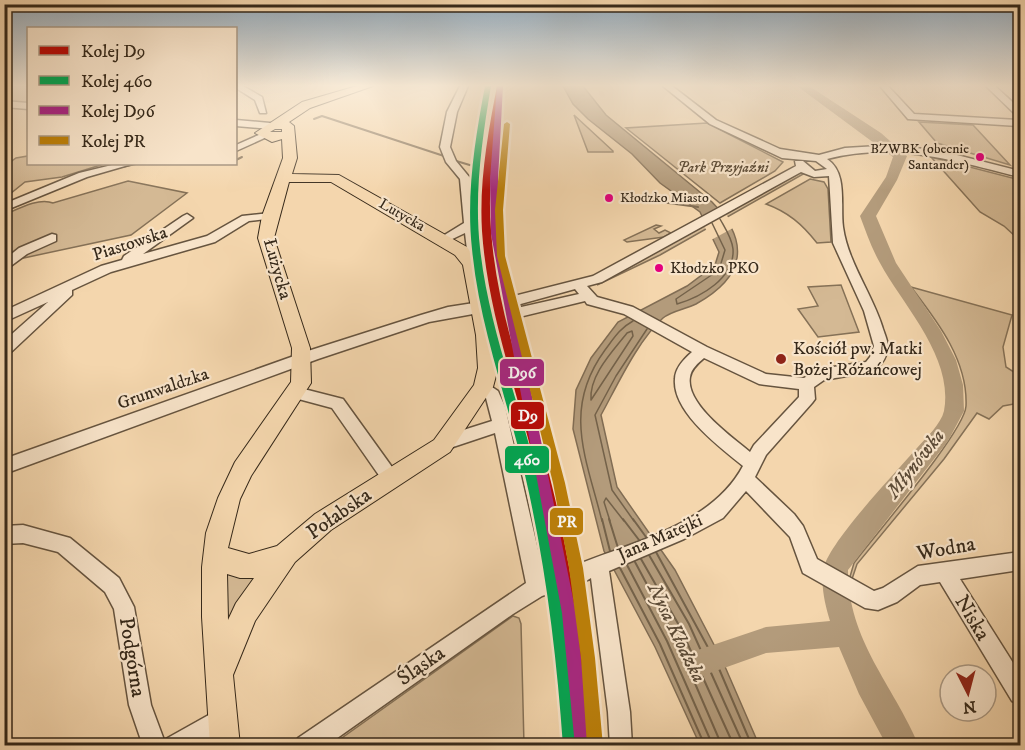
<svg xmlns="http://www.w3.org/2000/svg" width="1025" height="750" font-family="'IM FELL DW Pica',serif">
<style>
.green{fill:#d4b994;stroke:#857157;stroke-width:1.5}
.water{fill:#b39b7b;stroke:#816d54;stroke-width:1.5}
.pier{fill:#f4d6ad}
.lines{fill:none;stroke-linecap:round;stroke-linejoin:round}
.shore-far1{stroke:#74624a;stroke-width:1.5}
.shore{stroke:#74624a;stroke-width:2}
.stream{stroke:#816d54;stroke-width:2}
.river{fill:#b39b7b;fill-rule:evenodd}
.minor-tunnel{stroke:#ceb390;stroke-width:20;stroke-dasharray:20 10;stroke-linecap:butt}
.minor-casing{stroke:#66543f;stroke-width:3}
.major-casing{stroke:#36291a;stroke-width:2}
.minor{fill:#f8e4ca;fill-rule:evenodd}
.major{fill:#f4d6ad;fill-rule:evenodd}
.rail-1-casing{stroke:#f8e4ca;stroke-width:5}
.rail-2-casing{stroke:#f8e4ca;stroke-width:5}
.rail-3-casing{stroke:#f8e4ca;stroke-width:5}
.rail-4-casing{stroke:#f8e4ca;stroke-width:5}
.rail-1{fill:#b70a06;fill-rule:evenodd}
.rail-2{fill:#00a651;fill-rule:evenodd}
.rail-3{fill:#a82682;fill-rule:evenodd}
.rail-4{fill:#bd8008;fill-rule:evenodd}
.bus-dot{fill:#e5007d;stroke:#f8e4ca;stroke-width:2}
.poi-dot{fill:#8f2418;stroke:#f8e4ca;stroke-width:2}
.labels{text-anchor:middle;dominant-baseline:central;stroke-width:4.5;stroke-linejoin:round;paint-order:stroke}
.far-bus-label{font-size:14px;fill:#36291a;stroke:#f8e4ca;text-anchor:end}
.far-park-label{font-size:15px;font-style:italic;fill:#5e4d38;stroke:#f8e4ca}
.far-street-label{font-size:15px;fill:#36291a;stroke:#f8e4ca}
.bus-label{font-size:16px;fill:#36291a;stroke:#f8e4ca;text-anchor:start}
.street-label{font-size:18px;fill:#36291a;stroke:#f8e4ca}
.poi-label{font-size:18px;fill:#36291a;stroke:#f8e4ca;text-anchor:start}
.water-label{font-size:20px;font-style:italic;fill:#5c4b37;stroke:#f8e4ca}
.near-street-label{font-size:21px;fill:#36291a;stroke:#f8e4ca}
.line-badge{stroke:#f8e4ca;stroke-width:2}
.badge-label{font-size:16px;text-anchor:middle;font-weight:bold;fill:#fff}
</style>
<rect width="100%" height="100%" fill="#f4d6ad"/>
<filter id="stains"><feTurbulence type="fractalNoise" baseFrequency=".00333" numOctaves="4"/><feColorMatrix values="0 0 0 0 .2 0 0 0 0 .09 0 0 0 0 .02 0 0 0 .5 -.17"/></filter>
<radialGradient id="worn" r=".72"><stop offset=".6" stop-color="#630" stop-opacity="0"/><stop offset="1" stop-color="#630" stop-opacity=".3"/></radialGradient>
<g class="green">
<path d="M4 86H28V100L26 103 5 101Z"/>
<path d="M574 115 613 151V152H588Z"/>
<path d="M919 122 973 125 1010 165 937 143Z"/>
<path d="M707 123 783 162 775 171 720 203 626 128Z"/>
<path d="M28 156V164H104L62 177 25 182 5 198V166L16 158Z"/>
<path d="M931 157 1020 180V246L1015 242 1017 238 1004 226 980 212Z"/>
<path d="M801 172 805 173 660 255 597 285Z"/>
<path d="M810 179 824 182 828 189 831 242 817 243C802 224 788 212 766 204Z"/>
<path d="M128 181 187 193 131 235 5 262 4 215C18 209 39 197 53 203Z"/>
<path d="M656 225 661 226 654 229 659 233 665 230 671 233 664 237 627 242 624 240Z"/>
<path d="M841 285 859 332 818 337 798 309 818 306 808 287Z"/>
<path d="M911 287 1012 315 1003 347 1006 367 1020 376V403L1003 406 989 419 977 413 944 459 857 564 851 582 849 580 854 563C874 536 965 431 966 406 968 360 937 321 911 287Z"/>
<path d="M224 569 256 577 227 625Z"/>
<path d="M513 616 519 618 521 624 524 745H332Z"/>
</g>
<path class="water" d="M563 86H583L606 115 712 202C751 242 745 277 696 304 686 309 671 311 663 318 638 340 617 386 601 415L617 487 675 570 723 662 759 745H700L655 647 604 551 573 429 576 390 591 358 618 322 687 286 715 265 719 252 700 212 660 183 632 154 588 119 573 104Z"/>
<path class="pier" d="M720 206 735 227 711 240 700 217Z"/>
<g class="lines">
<g class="shore-far1">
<path d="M712 223 725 250 719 270 676 299 677 304C701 297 735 278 733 249 732 238 725 228 720 219"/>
<path d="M632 331 633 336 591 400C589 375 613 351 627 333Z"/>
<path d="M602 521C586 457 562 409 605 350 614 338 620 328 633 321"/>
<path d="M610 521 604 502 606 498 624 521"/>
<path d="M634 521 612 490 595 415 616 376 647 329"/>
</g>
<g class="shore">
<path d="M602 519 610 551"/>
<path d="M609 519 618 548"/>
<path d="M623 519 639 540"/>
<path d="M633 519 646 537"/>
<path d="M656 552 717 664 752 746"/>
<path d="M649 555 689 624 744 746"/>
<path d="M641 559 680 627 734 746"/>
<path d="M635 562 675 637 722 746"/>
<path d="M627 565 667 641 713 746"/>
<path d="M620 568 660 644 705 746"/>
</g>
<g class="stream">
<path d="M314 119 322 116 447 157"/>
<path d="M236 160 242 157"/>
<path d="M453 160 473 166"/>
<path d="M188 164H224"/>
<path d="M122 167 136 164"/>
<path d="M661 202 698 207"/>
<path d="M4 211 44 194"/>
</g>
<path class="river" d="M797 86H809L881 133 907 156 897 180 876 216 896 263 941 331 956 360 963 385 964 411 948 441 848 570C848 641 893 684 919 746H887L859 694 839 647 766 653 696 678 686 674 682 664 686 654 766 627 830 621C825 605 820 584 824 567 831 540 896 472 917 448 926 438 941 424 944 411 954 357 903 306 880 263 871 247 866 232 860 216L886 177 893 157Z"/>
<path class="minor-tunnel" d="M555 582 586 571"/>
<g class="minor-casing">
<g id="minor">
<path d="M236 86H243L262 97 266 113H260L255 100 236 88Z"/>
<path d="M460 86H468L457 112 450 147 456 161 470 178 479 250 473 263 469 264 463 260 467 250 465 233 444 243 438 239 464 223 460 179 446 162 440 147 447 112Z"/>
<path d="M663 86H672L716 120 780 149 819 155 845 148 895 145 945 152 1020 171V177C955 161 894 141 827 159 848 173 840 204 843 227 848 263 873 295 883 329 885 335 888 342 888 347 887 357 882 364 875 371L824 380 814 387 815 399 812 403 766 455 755 477 794 514 803 526 817 559 874 591 883 588 918 566 1020 552V570L960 579 1020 674V704L1012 701 940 582 920 585 897 602 878 610 865 608 803 573 790 537 746 491 723 518 684 539 609 571 630 712 632 746H610L608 712 591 578 586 581 579 578 576 571 579 564C636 541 712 524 743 466 721 448 672 412 675 379 675 368 684 359 692 352L624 314 587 304 585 301 482 326 475 321 482 316 579 294 575 289 506 308 429 322 318 359 4 474V459L308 351 421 315 448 307 506 298 593 276 796 166 795 161H803L815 171 827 169 816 161 782 158 710 124ZM801 172 814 177 829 176 833 243 864 311 874 346 870 357 866 362 820 369 804 378 766 374 707 347 633 307 597 297 587 286 602 282ZM704 358 759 384 799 389V397L754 445 750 452C732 437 685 404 690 377 691 369 698 363 704 358Z"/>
<path d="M880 86H888L914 114 1020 120V126L908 119Z"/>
<path d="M986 86H995L1020 109V117L1017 116Z"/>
<path d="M4 101 28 103V109L4 107Z"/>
<path d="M236 120 270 123 275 126 270 129 236 126Z"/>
<path d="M261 134 269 136 236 151V145Z"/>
<path d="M116 164H132L87 177 4 211V204L79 173Z"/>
<path d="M270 213 274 214V218L249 221 215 242 111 272 72 290V295L9 354 4 355V341L48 302 4 322V311L101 266 122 260 124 256 183 216 187 214 193 218 143 254 207 236 242 216Z"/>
<path d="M52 234 56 235V241L27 254 4 271V260L19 248Z"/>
<path d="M483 381 498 391 505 407 544 576 555 572 562 575 565 582 562 589 542 596 513 614 326 746H295L298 738 526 583 495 433 444 450 438 448 436 443 438 438 492 421 486 398 475 387 478 383Z"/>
<path d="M296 387 343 399 397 474 400 479 397 484 391 487 385 484 332 408 291 397 288 393 291 389Z"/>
<path d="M23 525 70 538 119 578 134 607 151 705 164 740 223 707 231 710 234 718 231 726 196 746H143L129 705 114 609 105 592 58 552 23 543 4 544V526Z"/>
</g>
</g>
<g class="major-casing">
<path id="major" d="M357 86H373L310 108 289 122 294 126 297 158 292 174 339 175 467 247 479 265 494 335 498 368 493 387 450 452 331 530 295 562 255 621 233 675 240 746H210L202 617V567L206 533 218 498 235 462 291 382 292 348 258 238 262 216 283 158 282 139 272 142 255 133 302 102ZM275 129H282V132H270ZM289 182H331L455 255 463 265 476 335 478 368 474 385 434 440 315 514 277 546 249 554 228 548 240 499 251 476 311 383 310 348 274 238ZM227 574 240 578H254L236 603 228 620Z"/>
</g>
<use href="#minor" class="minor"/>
<use href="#major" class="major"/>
<g class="rail-1-casing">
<path id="rail-1" d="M497 86H503C495 133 487 182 491 230 497 318 532 401 552 486 573 571 584 658 591 746H575C569 659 559 573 540 488 522 402 488 319 482 231 479 182 488 133 497 86Z"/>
</g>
<g class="rail-2-casing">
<path id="rail-2" d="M485 86H491C482 139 474 194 480 248 489 331 522 409 541 490 561 574 572 660 579 746H563C557 660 547 576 529 493 512 411 480 333 472 249 466 195 475 139 485 86Z"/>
</g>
<g class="rail-3-casing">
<path id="rail-3" d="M497 86H503L498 179 499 234 576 613 591 746H575L562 613 491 234 490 179Z"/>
</g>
<g class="rail-4-casing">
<path id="rail-4" d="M507 122 510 124 503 210 505 256 565 483 583 568 595 658 603 746 587 745 581 658 569 568 553 483 497 256 495 210 504 124Z"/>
</g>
<use href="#rail-1" class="rail-1"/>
<use href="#rail-2" class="rail-2"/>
<use href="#rail-3" class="rail-3"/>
<use href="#rail-4" class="rail-4"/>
</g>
<linearGradient id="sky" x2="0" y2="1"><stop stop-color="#93aabc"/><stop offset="0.45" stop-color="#faedda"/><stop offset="1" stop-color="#faedda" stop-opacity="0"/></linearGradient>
<rect width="1025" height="190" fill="url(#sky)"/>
<g class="bus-dot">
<circle cx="980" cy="157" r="5"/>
<circle cx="609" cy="198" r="5"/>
<circle cx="659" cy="268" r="5"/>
</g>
<circle class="poi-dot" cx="781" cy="359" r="6"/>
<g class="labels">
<g class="far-bus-label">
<text x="969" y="149">BZWBK (obecnie<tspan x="969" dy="16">Santander)</tspan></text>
<text x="620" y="198" text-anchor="start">Kłodzko Miasto</text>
</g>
<g class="far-park-label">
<text x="723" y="167">Park Przyjaźni</text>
</g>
<g class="far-street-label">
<text transform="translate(402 215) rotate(30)">Lutycka</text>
</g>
<g class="bus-label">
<text x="670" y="268">Kłodzko PKO</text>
</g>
<g class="street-label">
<text transform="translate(130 244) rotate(-18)">Piastowska</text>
<text transform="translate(277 269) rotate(74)">Łużycka</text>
<text transform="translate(163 389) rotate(-19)">Grunwaldzka</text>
<text transform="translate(660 538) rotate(-24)">Jana Matejki</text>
</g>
<g class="poi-label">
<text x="793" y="349">Kościół pw. Matki<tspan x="793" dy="21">Bożej Różańcowej</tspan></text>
</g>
<g class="water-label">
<text transform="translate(916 464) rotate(-52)">Młynówka</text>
<text transform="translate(676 633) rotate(64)">Nysa Kłodzka</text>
</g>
<g class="near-street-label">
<text transform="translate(339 514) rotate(-35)">Połabska</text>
<text transform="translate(946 549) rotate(-10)">Wodna</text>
<text transform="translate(972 618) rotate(59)">Niska</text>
<text transform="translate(132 657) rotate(81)">Podgórna</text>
<text transform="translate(421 666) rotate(-35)">Śląska</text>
</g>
</g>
<g class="line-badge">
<rect x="499" y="358" width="46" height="29" rx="6" fill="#a82682"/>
<rect x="510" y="401" width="35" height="29" rx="6" fill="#b70a06"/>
<rect x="504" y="445" width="46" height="29" rx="6" fill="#00a651"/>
<rect x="549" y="507" width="35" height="29" rx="6" fill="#bd8008"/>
</g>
<g class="badge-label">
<text x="522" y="378">D96</text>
<text x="528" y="421">D9</text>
<text x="527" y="465">460</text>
<text x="567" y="527">PR</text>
</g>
<rect width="1025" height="750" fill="none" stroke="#f4d6ad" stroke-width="24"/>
<rect x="6" y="6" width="1013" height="738" fill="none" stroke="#36291a" stroke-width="3"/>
<rect x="12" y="12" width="1001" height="726" fill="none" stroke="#36291a" stroke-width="1.5"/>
<rect x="27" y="27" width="210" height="138" fill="#f8e4ca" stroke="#aa9984" stroke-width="1.5"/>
<rect x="39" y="46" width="30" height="9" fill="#b70a06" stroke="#aa9984" stroke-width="1.5"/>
<text x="81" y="57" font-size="18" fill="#36291a">Kolej D9</text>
<rect x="39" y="76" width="30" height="9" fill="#00a651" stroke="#aa9984" stroke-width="1.5"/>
<text x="81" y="87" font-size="18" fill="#36291a">Kolej 460</text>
<rect x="39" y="106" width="30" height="9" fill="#a82682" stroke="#aa9984" stroke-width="1.5"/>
<text x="81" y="117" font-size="18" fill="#36291a">Kolej D96</text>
<rect x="39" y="136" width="30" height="9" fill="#bd8008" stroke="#aa9984" stroke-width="1.5"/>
<text x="81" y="147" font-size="18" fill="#36291a">Kolej PR</text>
<g transform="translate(968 693) rotate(174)"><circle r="28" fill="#f8e4ca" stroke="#aa9984" stroke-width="1.5"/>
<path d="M0-4.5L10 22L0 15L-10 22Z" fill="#8f2418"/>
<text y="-9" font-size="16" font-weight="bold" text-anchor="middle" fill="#36291a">N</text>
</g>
<rect width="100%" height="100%" filter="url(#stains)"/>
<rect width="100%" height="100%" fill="url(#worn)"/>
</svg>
